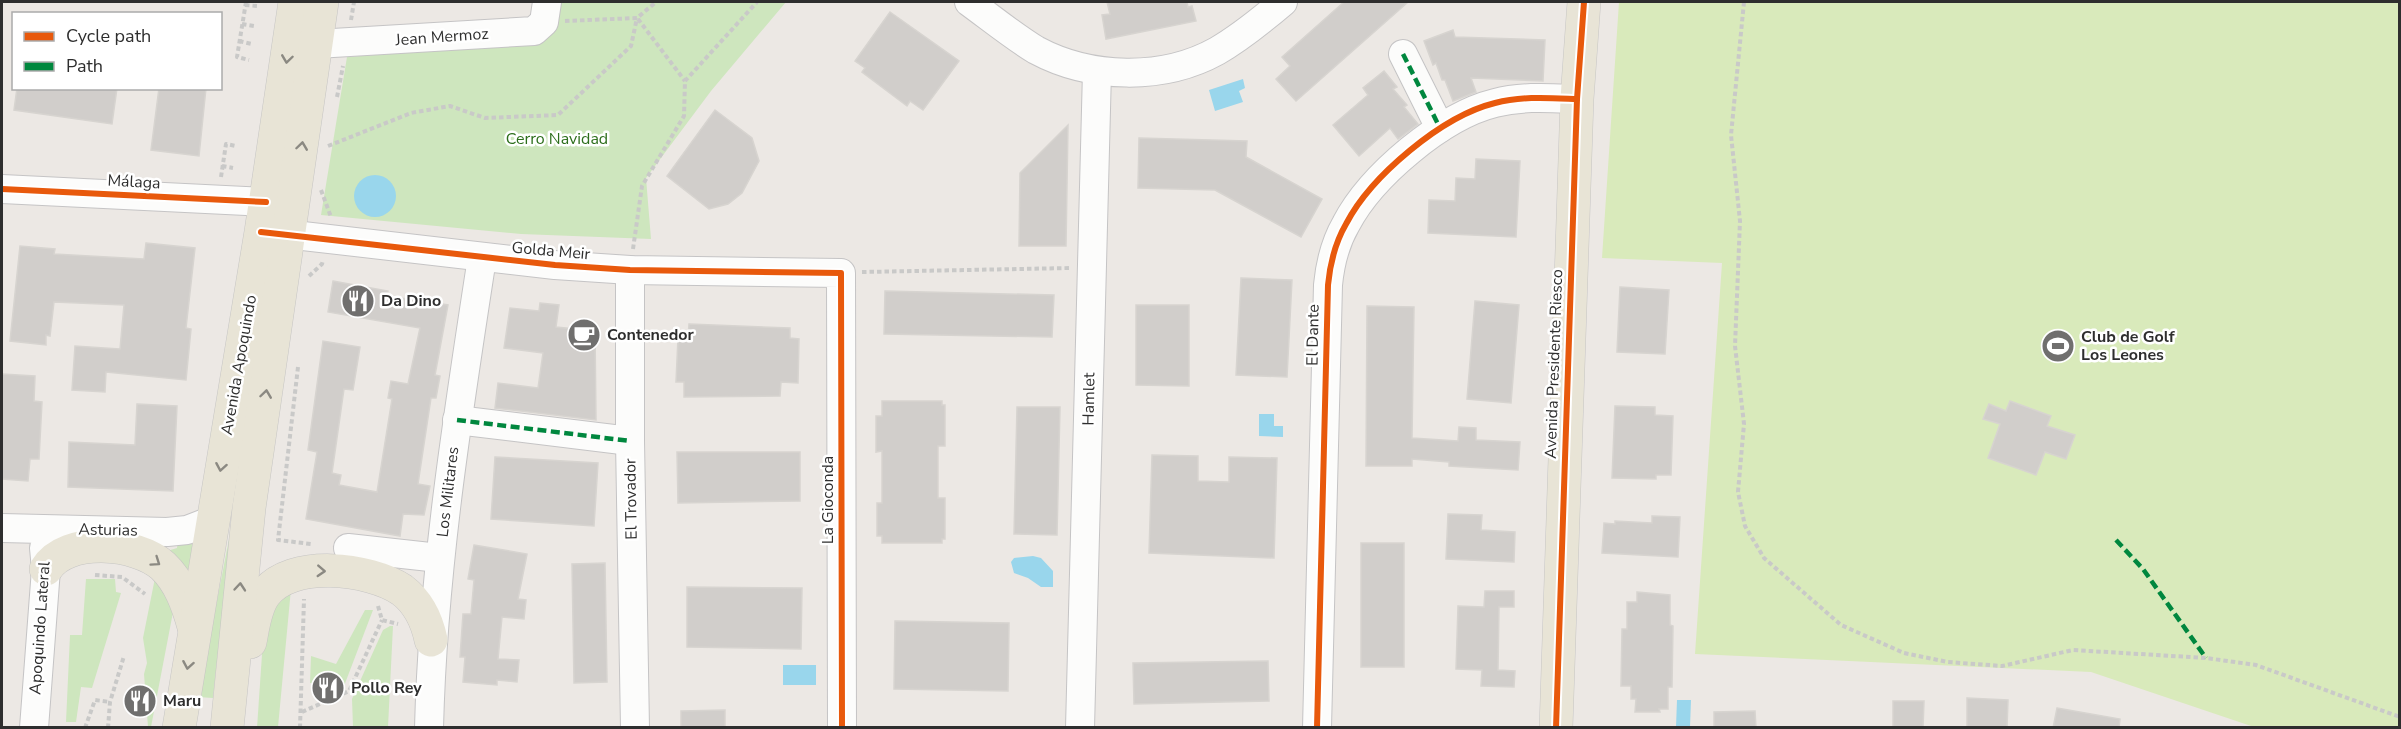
<svg xmlns="http://www.w3.org/2000/svg" width="2401" height="729" font-family="'Nunito Sans',sans-serif">
<style>
.green{fill:#cee6be}
.pitch{fill:#d9eabb}
.water{fill:#99d6ec}
.building{fill:#d1cecb;stroke:#d7d4d0;stroke-width:1.5}
.lines{fill:none;stroke-linecap:round;stroke-linejoin:round}
.minor-casing{stroke:#c5c4c5;stroke-width:30}
.major-casing{stroke:#c6c5c4;stroke-width:34}
.path{stroke:#c9c9c8;stroke-width:4;stroke-dasharray:4.5 3;stroke-linecap:butt}
.minor{stroke:#fcfcfb;stroke-width:28}
.major{stroke:#e8e4d6;stroke-width:33}
.quiet{stroke:#00873e;stroke-width:4.5;stroke-dasharray:9 4.5;stroke-linecap:butt}
.cycleway-casing{stroke:#fff;stroke-width:10}
.cycleway{stroke:#e8590c;stroke-width:6}
.oneway{stroke:#8b8982}
.labels{text-anchor:middle;dominant-baseline:central;stroke-width:5;stroke-linejoin:round;paint-order:stroke}
.street-label{font-size:16px;fill:#2e2e2e;stroke:#fff}
.park-label{font-size:16px;fill:#2c6e1b;stroke:#fff}
.poi-label{font-size:16px;font-weight:bold;fill:#2e2e2e;stroke:#fff;text-anchor:start}
</style>
<rect width="100%" height="100%" fill="#ece8e4"/>
<g class="green">
<path d="M550 2H786L711 91 646 178 651 239 521 234 321 215 347 57 542 43Z"/>
<path d="M232 524 213 698 198 697Z"/>
<path d="M194 538 187 579 164 552 177 548 178 539Z"/>
<path d="M156 573 174 607 151 727H148L144 674 147 663 143 638Z"/>
<path d="M86 579H115L116 592 121 593 92 688 81 687 76 722H66L70 635H82Z"/>
<path d="M291 589 278 727 257 728 264 625 269 612Z"/>
<path d="M365 610H373L344 686 310 683 311 656 336 664Z"/>
<path d="M390 626H393L388 727H353L352 699 383 630Z"/>
</g>
<path class="pitch" d="M1619 2H2399V727H2254L2091 672 1695 654 1722 263 1602 258Z"/>
<g class="water">
<path d="M1243 79 1245 88 1239 91 1243 102 1215 111 1209 90Z"/>
<circle cx="375" cy="196" r="21"/>
<path d="M1259 414H1274V426H1283V437L1259 436Z"/>
<path d="M1033 556 1041 558 1053 571V587H1041L1028 578 1014 573 1011 562 1014 558Z"/>
<rect x="783" y="665" width="33" height="20"/>
<path d="M1677 700H1691L1690 727H1676Z"/>
</g>
<g class="building">
<path d="M1107 2H1187L1188 7 1192 6 1196 21 1106 39 1102 15 1110 14Z"/>
<path d="M1344 2H1408L1296 101 1276 79 1290 66 1282 57Z"/>
<path d="M890 12 959 61 923 110 910 101 907 106 862 72 865 68 855 61Z"/>
<path d="M1453 30 1455 37 1545 40 1543 81 1471 78 1476 92 1453 101 1445 80H1442L1436 63 1433 65 1424 41Z"/>
<path d="M1384 71 1397 87 1393 89 1407 105 1404 107 1418 124 1398 139 1390 128 1359 156 1333 125 1368 95 1363 88Z"/>
<path d="M17 88H117L112 124 14 110Z"/>
<path d="M159 88H206L199 156 151 150Z"/>
<path d="M715 110 752 138 759 161 742 193 728 204 709 209 667 176Z"/>
<path d="M1068 125 1066 246H1019L1020 173Z"/>
<path d="M1139 138 1247 141 1246 157 1322 199 1301 237 1215 190 1138 188Z"/>
<path d="M1476 159 1520 161 1516 237 1428 233 1429 200 1455 201 1456 178 1475 179Z"/>
<path d="M146 243 195 248 186 328 191 329 186 380 106 372 105 392 72 390 75 346 120 349 124 305 54 302 50 336 46 335V345L10 341 20 246 55 249 54 254 144 259Z"/>
<path d="M1241 278 1292 280 1287 377 1236 375Z"/>
<path d="M333 281 388 291 387 296 448 305 435 375 440 376 436 398H431L418 484 430 486 424 515 403 514 400 536 306 519 317 452 308 450 323 341 360 347 353 390 344 389 332 473 341 475 339 485 377 492 392 399 388 398 391 381 408 384 420 328 328 312Z"/>
<path d="M1620 287 1669 290 1665 354 1617 352Z"/>
<path d="M885 291 1054 295 1052 337 884 334Z"/>
<path d="M1475 301 1519 305 1511 403 1467 399Z"/>
<path d="M540 303 559 305 556 327 595 331 596 420 495 408 498 383 538 388 543 353 504 348 510 308 539 311Z"/>
<path d="M1136 305H1189V386L1136 385Z"/>
<path d="M1367 306 1414 307 1412 438 1458 441 1459 427 1476 428V440L1520 442 1518 470 1449 466V462L1412 459V466H1366Z"/>
<path d="M689 324 790 328V338L799 339 798 383 781 382 780 396 684 397V382H676L678 338H688Z"/>
<path d="M2 374 35 376 34 401 42 402 39 459H30L28 481 2 479Z"/>
<path d="M882 401H942V405H945V446H938V498H945V539H942V543H882V536H877V503H882V451L876 452V416H882Z"/>
<path d="M2010 401 2051 416 2047 426 2075 435 2066 459 2045 452 2036 475 1988 458 2000 424 1983 419 1989 404 2006 411Z"/>
<path d="M137 404 177 406 173 491 68 487 69 442 135 445Z"/>
<path d="M1615 406 1655 407V415L1673 416 1671 475H1656V479L1612 478Z"/>
<path d="M1017 407H1060L1057 535 1014 534Z"/>
<path d="M677 452H800V501L678 503Z"/>
<path d="M1152 455 1198 456V481L1229 482V457L1277 458 1274 558 1149 553Z"/>
<path d="M495 457 598 463 594 526 491 519Z"/>
<path d="M1448 514 1482 515 1481 530 1515 532 1514 562 1446 559Z"/>
<path d="M1652 516 1680 517 1678 557 1602 553 1604 523 1615 524V521L1652 523Z"/>
<rect x="1361" y="543" width="43" height="124"/>
<path d="M474 545 527 554 518 599 526 600 524 619 502 617 498 659 519 660 517 682 497 680V685L463 682 465 657H460L463 614H471L474 580 468 579Z"/>
<path d="M605 563 607 682 574 683 572 564Z"/>
<path d="M687 587 802 588 801 649 687 647Z"/>
<path d="M1485 591H1514V607H1499L1498 670 1515 671 1514 687 1481 686 1482 670 1456 669 1458 606 1484 607Z"/>
<path d="M1637 592 1670 595V625L1673 626 1672 687H1668V709H1659L1660 712H1635L1636 699H1631V686H1621L1622 629H1627V602H1637Z"/>
<path d="M895 621 1009 623 1008 691 894 689Z"/>
<path d="M1268 661 1269 701 1134 704 1133 663Z"/>
<path d="M1967 698 2008 700 2007 728H1967Z"/>
<path d="M1893 701H1924L1923 728H1893Z"/>
<path d="M2057 708 2120 719 2119 728H2053Z"/>
<path d="M725 710V728H681V711Z"/>
<path d="M1755 711 1756 728H1714V712Z"/>
</g>
<g class="lines">
<g class="minor-casing">
<g id="minor">
<path d="M969 2C991 18 1013 36 1036 50 1090 79 1163 81 1217 51 1241 37 1263 19 1283 2"/>
<path d="M316 44 534 31 544 22 547 2"/>
<path d="M1403 54 1440 128"/>
<path d="M2 189 286 203"/>
<path d="M268 232 555 265 630 270 841 273 842 728"/>
<path d="M630 270V441L635 728"/>
<path d="M457 420 630 441"/>
<path d="M2 528 167 532 187 530 213 520"/>
<path d="M348 548 439 558"/>
<path d="M34 728 46 569 44 548"/>
<path d="M429 728C433 569 458 414 482 258"/>
<path d="M1080 728 1097 71"/>
<path d="M1317 728 1328 285C1330 264 1335 243 1346 224 1371 176 1442 116 1495 103 1522 96 1549 98 1577 99"/>
</g>
</g>
<g class="major-casing">
<g id="major">
<path d="M46 569C66 536 137 542 163 566 180 582 188 605 194 627"/>
<path d="M250 642C253 627 255 607 265 594 291 559 369 568 402 590 418 602 427 621 431 640"/>
<path d="M179 728 261 232 295 2"/>
<path d="M227 728 249 508 322 2"/>
<path d="M1556 728 1577 99 1584 2"/>
</g>
</g>
<g class="path">
<path d="M246 2 237 57 249 60"/>
<path d="M1744 2 1731 135 1740 221 1735 346 1744 424 1738 492 1745 526 1764 558 1841 625 1904 653 1948 662 2002 666 2073 650 2206 658 2256 665 2400 717"/>
<path d="M245 5 257 6"/>
<path d="M638 19 685 81"/>
<path d="M351 20 354 2"/>
<path d="M565 21 637 18 656 2"/>
<path d="M242 24 254 26"/>
<path d="M239 41 252 44"/>
<path d="M337 97 343 66"/>
<path d="M328 146 411 113 450 106 485 118 558 115 631 46 637 18"/>
<path d="M222 166 233 168"/>
<path d="M221 177 226 144 236 146"/>
<path d="M321 190 331 217"/>
<path d="M633 249 642 186 684 116 685 81 757 2"/>
<path d="M862 272 1071 268"/>
<path d="M309 276 322 264 323 260"/>
<path d="M298 367 278 540 311 544"/>
<path d="M95 575 122 577 145 594"/>
<path d="M378 606 382 620 398 624"/>
<path d="M302 712 349 691 382 620"/>
<path d="M85 728 95 700 110 702"/>
<path d="M108 728 110 702 124 656"/>
<path d="M300 728 304 599"/>
</g>
<use href="#minor" class="minor"/>
<use href="#major" class="major"/>
<g class="quiet">
<path d="M1403 54 1440 128"/>
<path d="M457 420 630 441"/>
<path d="M2116 540 2143 569 2206 658"/>
</g>
<g class="cycleway-casing">
<g id="cycleway">
<path d="M2 189 266 202"/>
<path d="M261 232 555 265 630 270 841 273 842 728"/>
<path d="M1317 728 1328 285C1330 264 1335 243 1346 224 1371 176 1442 116 1495 103 1522 96 1549 98 1577 99"/>
<path d="M1556 728 1577 99 1584 2"/>
</g>
</g>
<use href="#cycleway" class="cycleway"/>
</g>
<defs><path id="oneway-chevron" d="M-2-3.5L2.5 0L-2 3.5" fill="none" stroke-width="1.6" stroke-linecap="round" stroke-linejoin="round" transform="scale(1.5)"/></defs>
<g class="oneway">
<use href="#oneway-chevron" transform="translate(287 59) rotate(98)"/>
<use href="#oneway-chevron" transform="translate(302 146) rotate(-82)"/>
<use href="#oneway-chevron" transform="translate(266 394) rotate(-82)"/>
<use href="#oneway-chevron" transform="translate(221 467) rotate(100)"/>
<use href="#oneway-chevron" transform="translate(156 562) rotate(35)"/>
<use href="#oneway-chevron" transform="translate(321 571) rotate(3)"/>
<use href="#oneway-chevron" transform="translate(240 587) rotate(-85)"/>
<use href="#oneway-chevron" transform="translate(188 665) rotate(100)"/>
</g>
<defs>
<g id="restaurant-disc" transform="scale(1.725)"><circle r="9.5" fill="#706f6e" stroke="#fff"/><path d="M-5-6h1v4h1v-4h1v4h1v-4h1v5L-1.5 .5V6h-2V.5L-5-1ZM5-6V6H3V1.5H1.5Q1.5-4 5-6Z" fill="#fff"/></g>
<g id="cafe-disc" transform="scale(1.725)"><circle r="9.5" fill="#706f6e" stroke="#fff"/><path d="M-5.5-4.5H6V0H3Q3 3.5 0 3.5H-2.5Q-5.5 3.5-5.5 0ZM3-3.2v2h1.7v-2ZM-6 4.5H4V6H-6Z" fill="#fff"/></g>
<g id="stadium-disc" transform="scale(1.725)"><circle r="9.5" fill="#706f6e" stroke="#fff"/><path d="M0-5a6.5 5 0 1 0 0 10a6.5 5 0 1 0 0-10ZM-3.5-1.8h7v3.6h-7Z" fill="#fff"/></g>
</defs>
<g fill-rule="evenodd">
<use href="#restaurant-disc" x="358" y="301"/>
<use href="#cafe-disc" x="584" y="335"/>
<use href="#stadium-disc" x="2058" y="346"/>
<use href="#restaurant-disc" x="328" y="688"/>
<use href="#restaurant-disc" x="140" y="701"/>
</g>
<g class="labels">
<g class="street-label">
<text transform="translate(442 37) rotate(-4)">Jean Mermoz</text>
<text transform="translate(134 182) rotate(3)">Málaga</text>
<text transform="translate(551 251) rotate(5)">Golda Meir</text>
<text transform="translate(1313 335) rotate(-89)">El Dante</text>
<text transform="translate(1554 364) rotate(-88)">Avenida Presidente Riesco</text>
<text transform="translate(239 365) rotate(-80)">Avenida Apoquindo</text>
<text transform="translate(1089 399) rotate(-89)">Hamlet</text>
<text transform="translate(448 492) rotate(-83)">Los Militares</text>
<text transform="translate(631 499) rotate(-91)">El Trovador</text>
<text transform="translate(828 500) rotate(-90)">La Gioconda</text>
<text transform="translate(108 530) rotate(1)">Asturias</text>
<text transform="translate(40 628) rotate(-86)">Apoquindo Lateral</text>
</g>
<g class="park-label">
<text x="557" y="139">Cerro Navidad</text>
</g>
<g class="poi-label">
<text x="381" y="301">Da Dino</text>
<text x="607" y="335">Contenedor</text>
<text x="2081" y="337">Club de Golf<tspan x="2081" dy="18">Los Leones</tspan></text>
<text x="351" y="688">Pollo Rey</text>
<text x="163" y="701">Maru</text>
</g>
</g>
<rect width="2401" height="729" fill="none" stroke="#2e2e2e" stroke-width="6"/>
<rect x="12" y="12" width="210" height="78" fill="#ffffff" stroke="#ababab" stroke-width="1.5"/>
<rect x="24" y="32" width="30" height="9" fill="#e8590c" stroke="#ababab" stroke-width="1.5"/>
<text x="66" y="42" font-size="18" fill="#2e2e2e">Cycle path</text>
<rect x="24" y="62" width="30" height="9" fill="#00873e" stroke="#ababab" stroke-width="1.5"/>
<text x="66" y="72" font-size="18" fill="#2e2e2e">Path</text>
</svg>
